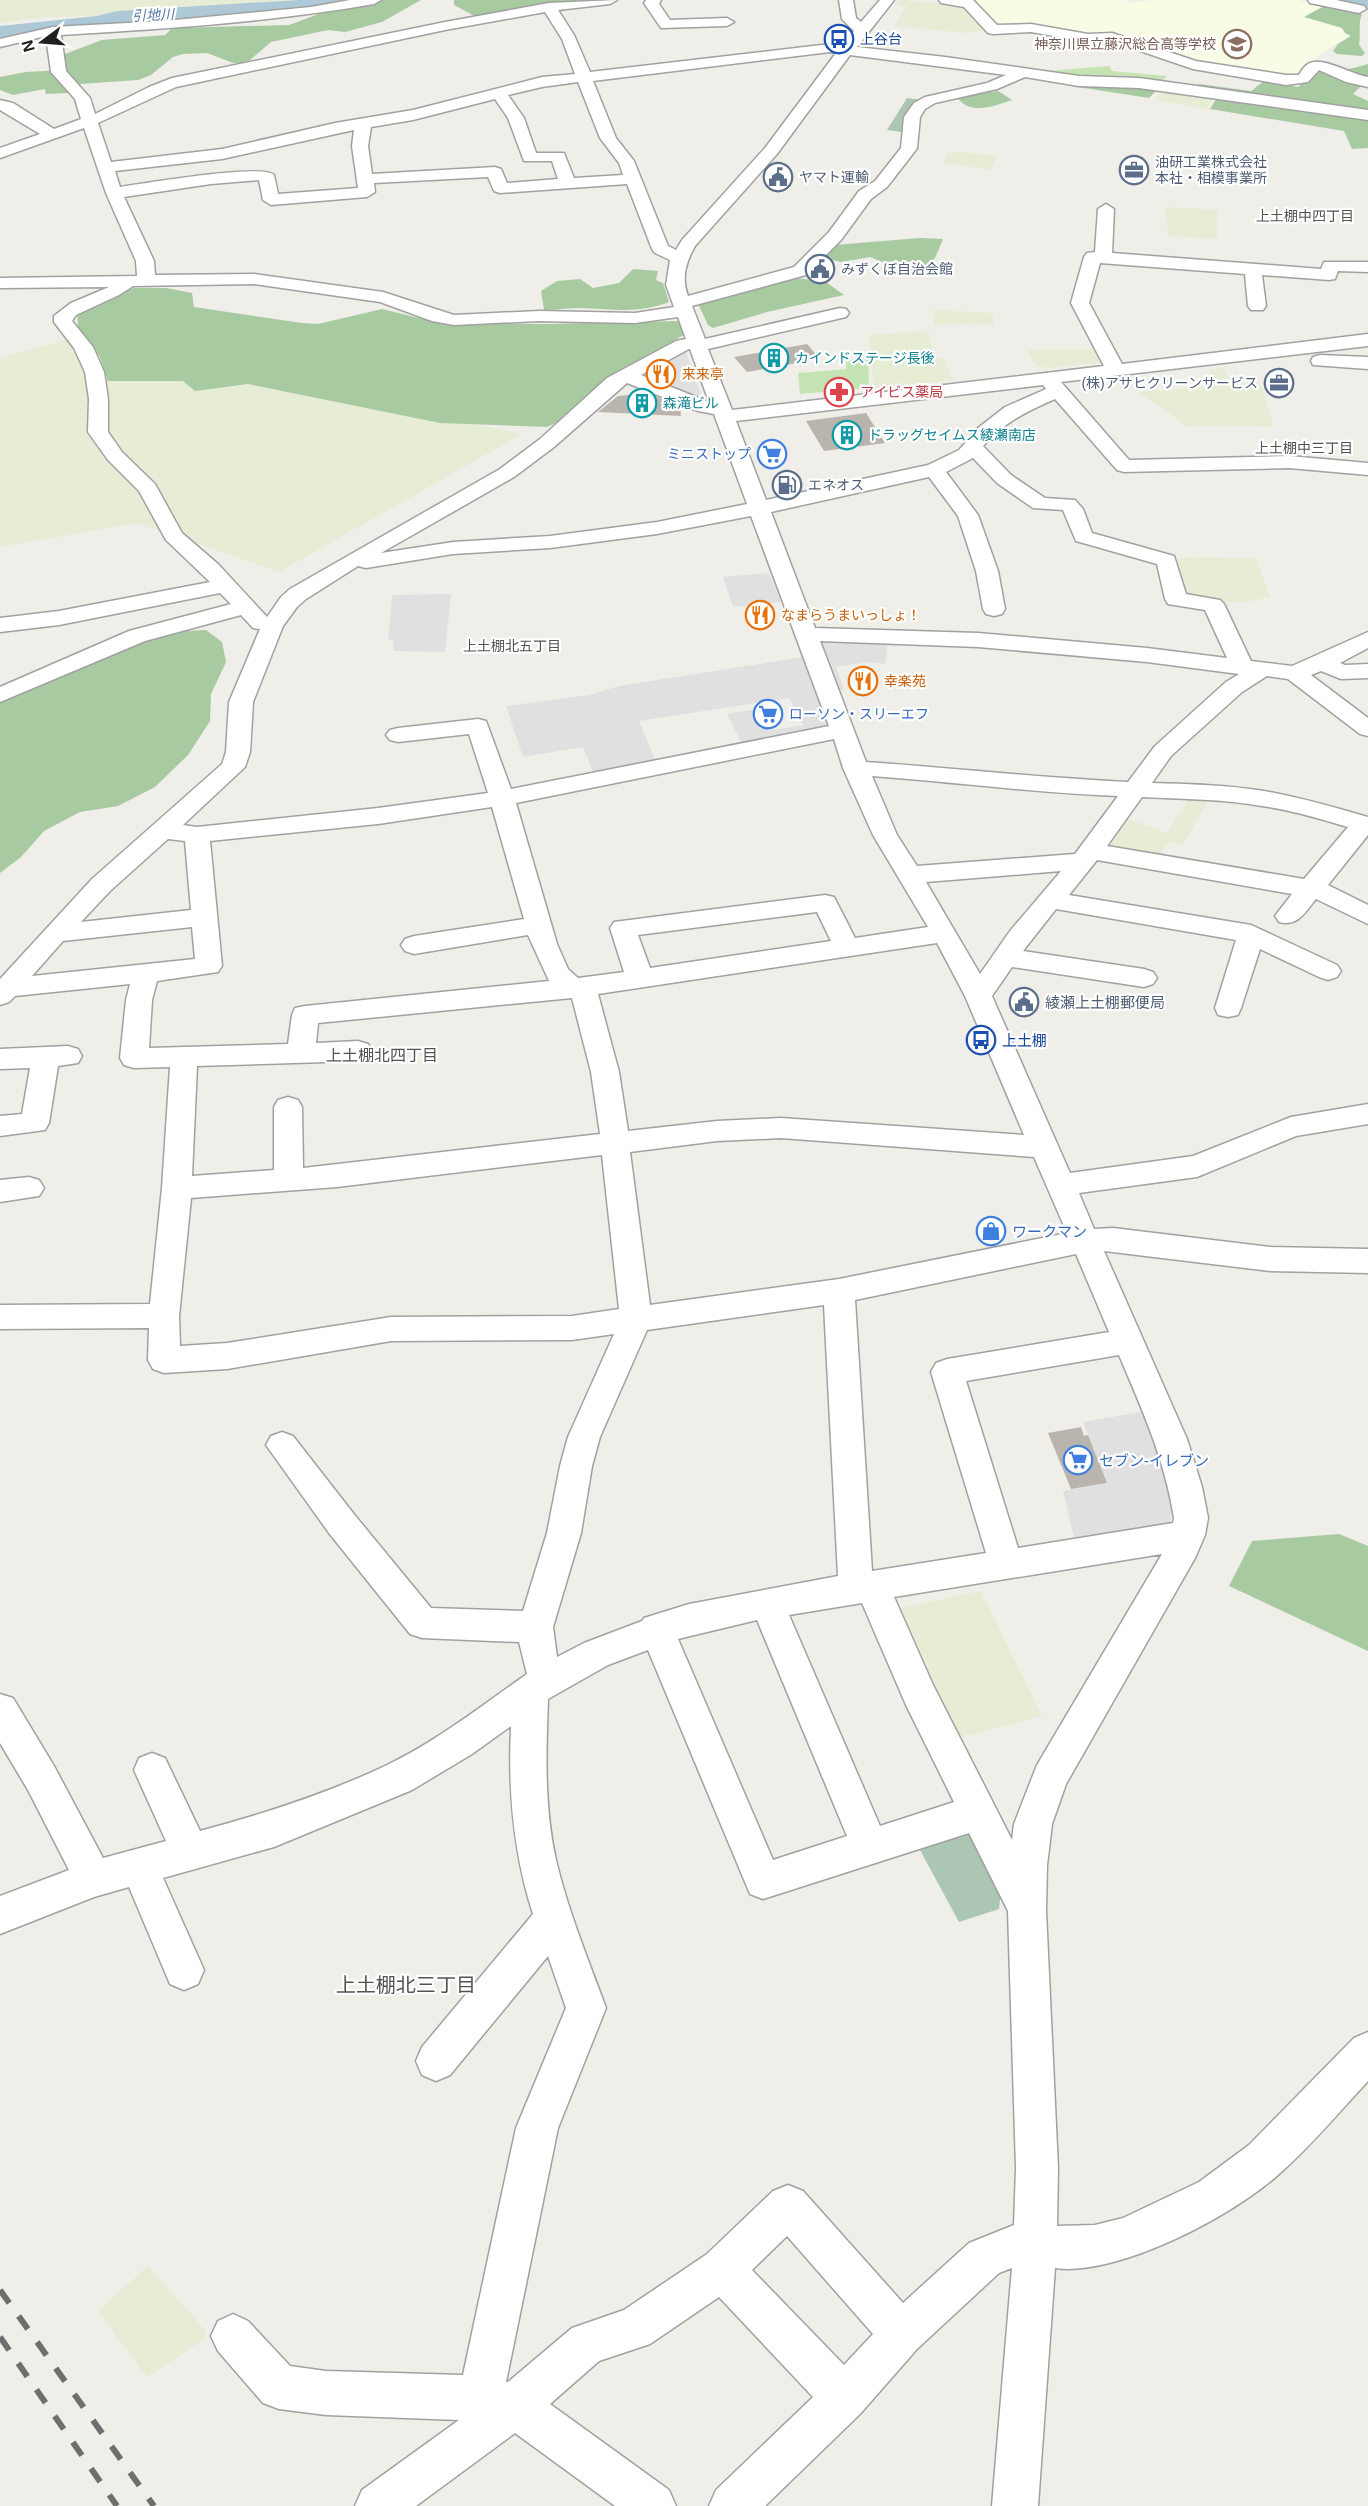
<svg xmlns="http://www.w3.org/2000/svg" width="1368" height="2506" font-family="Helvetica,'Noto Sans JP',sans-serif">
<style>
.education{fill:#f9fce4}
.farmland{fill:#e7ecd5}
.grass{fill:#c5e4b4}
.forest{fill:#a8caa1}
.cemetery{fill:#abc6b3}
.parking{fill:#e0e0e0}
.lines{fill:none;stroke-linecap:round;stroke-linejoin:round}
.river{fill:#adc9d8;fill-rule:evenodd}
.building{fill:#b9b4ae}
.minor-casing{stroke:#a1a1a1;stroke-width:3}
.minor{fill:#fff;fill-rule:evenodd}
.rail{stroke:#6e6e6e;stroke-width:6;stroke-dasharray:16 16;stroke-linecap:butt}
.labels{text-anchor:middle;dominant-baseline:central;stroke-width:4.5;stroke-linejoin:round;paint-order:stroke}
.far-water-label{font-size:14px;font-style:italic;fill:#5774a6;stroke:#fff}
.far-transit-label{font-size:14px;fill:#164399;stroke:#fff;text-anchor:start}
.far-education-label{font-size:14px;fill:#785e54;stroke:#fff;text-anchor:end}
.far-service-label{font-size:14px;fill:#4e5e75;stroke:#fff;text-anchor:start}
.far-neighbourhood-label{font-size:14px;fill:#535353;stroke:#fff}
.far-culture-label{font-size:14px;fill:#0d838f;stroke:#fff;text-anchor:start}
.far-food-label{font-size:14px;fill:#c56008;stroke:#fff;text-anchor:start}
.far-health-label{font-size:14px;fill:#be3a42;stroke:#fff;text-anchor:start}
.far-shop-label{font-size:14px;fill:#366cbe;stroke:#fff;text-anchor:end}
.service-label{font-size:15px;fill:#4e5e75;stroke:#fff;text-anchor:start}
.transit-label{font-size:15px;fill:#164399;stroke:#fff;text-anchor:start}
.shop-label{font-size:15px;fill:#366cbe;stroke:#fff;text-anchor:start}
.neighbourhood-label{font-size:16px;fill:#535353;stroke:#fff}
.near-neighbourhood-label{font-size:20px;fill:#535353;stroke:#fff}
</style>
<rect width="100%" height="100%" fill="#efeee8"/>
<path class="education" d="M952 0H1125L1131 3 1151 0H1298L1348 12 1349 36 1323 52 1299 75 1279 77 1196 64 1103 37 997 28Z"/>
<g class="farmland">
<path d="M0 0H292L293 2 196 11 37 18 0 23Z"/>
<path d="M900 0 965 5 988 30 967 33 894 26 907 7 896 5Z"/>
<path d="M1165 88 1215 96 1206 109 1156 100Z"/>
<path d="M949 152 970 153 997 156 991 170 943 163Z"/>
<path d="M1164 207 1217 210V239L1169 236Z"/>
<path d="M934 310 992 313 994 324 934 325Z"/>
<path d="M928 331 934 358 943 357 953 380 874 389 869 335Z"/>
<path d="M69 339 522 434 279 572 137 523 0 547V358Z"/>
<path d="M1035 349H1099L1106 362 1049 368 1036 365 1026 350Z"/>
<path d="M1224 368 1231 384 1261 385 1274 427 1221 425 1186 427 1169 412 1137 392 1217 386 1209 370Z"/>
<path d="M1192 557 1256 558 1270 597 1246 602H1216L1185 596 1175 559Z"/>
<path d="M1209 798 1183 845 1169 841 1159 855 1102 849 1122 817 1167 833 1189 800Z"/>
<path d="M981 1591 1042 1716 958 1738 901 1608Z"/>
<path d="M148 2266 204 2329 206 2334 204 2339 147 2377 98 2311Z"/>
</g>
<g class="grass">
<path d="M1109 66 1112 71 1167 76 1160 83 1080 78 1035 72Z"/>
<path d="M868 359 869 388 800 394 798 373 846 369V360Z"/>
</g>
<g class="forest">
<path d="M383 0H421L382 22 345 32 328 30 271 42 250 60 240 63H233L207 53 183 54 173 57 151 75 138 80 65 85 68 93 46 94 45 89 13 95 0 90V77L26 72 63 70 65 54 102 40 165 35 172 28 289 25 324 12Z"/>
<path d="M454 0H582L478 18 454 5Z"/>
<path d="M1324 6H1332L1362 14C1358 23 1361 34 1359 45L1365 53 1362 56 1337 54 1333 51 1338 44 1351 36 1345 33 1342 28 1304 17Z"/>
<path d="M1368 64V79L1353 94 1368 101V148L1352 149 1344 131 1210 109 1218 96 1195 92 1199 84 1251 91 1264 81 1298 87 1317 70C1334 74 1351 69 1368 64Z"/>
<path d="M1080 82 1159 88 1149 98 1078 87Z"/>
<path d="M998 91 1012 100C994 106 970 116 957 97Z"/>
<path d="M920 238 943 239 935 258 923 270 905 271 870 257 841 262 822 258 834 245Z"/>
<path d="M633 269 658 271 656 280 663 283 669 302C639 314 611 309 581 308 569 308 556 310 544 310L541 291 557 281 580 279 593 288 619 283Z"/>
<path d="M797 278 826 282 844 295 767 312 713 328 708 325 698 304Z"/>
<path d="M134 288H166L192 293 194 307 302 323 318 324 382 309 439 323 548 324 680 321 687 333 616 374 559 422 547 427 440 423 248 384 195 391 183 381H108L100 357 78 327 77 311Z"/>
<path d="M206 630 222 642 226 662 211 694 210 721 188 755 155 787 118 806 80 812 44 831 21 857 0 873V698L163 632Z"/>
<path d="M1339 1534 1368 1546V1651L1229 1586 1252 1541Z"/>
</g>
<g class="cemetery">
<path d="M907 98 924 100 908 133 887 130Z"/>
<path d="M967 1831 972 1835 1001 1890 999 1909 959 1922 920 1850Z"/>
</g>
<g class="parking">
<path d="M677 351H686L701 395 691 396 672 388 671 383 662 384 660 379 669 378 666 367 654 368Z"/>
<path d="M769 573 781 602 733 607 723 577Z"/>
<path d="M451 594 445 652 393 651 394 641 388 640 392 595Z"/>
<path d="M831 638 888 640 885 664 868 662 836 667 844 690 838 689 817 646Z"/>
<path d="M803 657 829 726 822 731 743 746 727 714 757 709 768 731 803 725 789 698 639 721 656 761 594 774 583 747 523 757 506 706 589 695 619 686Z"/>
<path d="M1141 1412 1149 1428 1167 1480 1172 1512 1170 1521 1166 1527 1075 1541 1063 1491 1107 1483 1083 1422Z"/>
</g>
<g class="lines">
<g class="river">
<path d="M299 0H352L349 4 343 5 271 15 117 23 98 28 0 38V26L97 16 117 11Z"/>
<path d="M1341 0H1368V10L1344 4Z"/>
</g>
</g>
<g class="building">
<path d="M807 344 820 359 747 372 734 357Z"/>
<path d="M639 390 680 406 681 416 598 412 618 396 630 395Z"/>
<path d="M866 413 885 443 824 451 806 421Z"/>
<path d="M1081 1427 1084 1436 1088 1435 1107 1483 1071 1489 1048 1433Z"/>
</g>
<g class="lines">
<g class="minor-casing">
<g id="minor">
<path d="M350 0H381L374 4C270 22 166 29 61 35L66 71 90 98 95 114 149 87 172 78 445 22 549 3 617 0 610 4 558 10 574 35 590 72 830 44 843 45 854 31 842 19 839 0H853L856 18 861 22 880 0H894L857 47 945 57 1079 76 1139 78 1368 110V120L1139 88 1079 86 1025 77 997 89 935 103 925 109 920 117 917 148 915 151 887 187 871 199 841 240 806 275 692 306 705 339 840 308 846 309 849 313 846 317 708 349 732 410 1104 366 1071 303 1084 257 1087 253 1095 252 1098 209 1106 204 1114 209 1112 253 1321 269 1324 262H1368V272L1338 271 1335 279 1329 280 1262 275 1266 306 1263 310H1251L1248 306 1245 274 1100 263 1089 303 1122 364 1368 334V346L1061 382 1129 460 1289 456 1368 463V475L1289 468 1124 472 1117 470 1055 399C1027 411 1003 423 983 446L1011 475 1045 498 1075 500 1083 509 1092 533 1174 556 1186 594 1220 600 1224 604 1251 661 1292 666 1368 632V648L1340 663 1345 665 1368 664V678L1341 679 1321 671 1311 675 1368 718V736L1360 734 1288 679 1267 676 1242 692 1171 756 1152 783C1189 784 1227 785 1264 791 1299 797 1333 807 1368 817V835L1328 885 1368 905V924L1316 899C1305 912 1298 927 1279 922L1275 916 1292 894 1097 860 1069 895 1251 925 1337 965 1341 971 1337 977 1328 980 1319 977 1260 949 1241 1008 1238 1015 1228 1017 1218 1015 1215 1008 1236 940 1056 909 1023 951 1144 969 1153 972 1157 978 1153 984 1144 987 1012 967 992 996 1070 1173 1193 1156 1291 1117 1368 1104V1124L1296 1136 1197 1177 1079 1193 1094 1229 1113 1228 1270 1247 1368 1249V1273L1270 1271 1104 1251 1187 1439 1202 1487 1208 1518 1205 1535 1195 1558 1066 1784 1052 1824 1047 1865 1046 1911 1058 2168 1057 2226 1095 2225 1123 2218 1199 2182 1249 2145 1354 2038 1368 2032V2081C1339 2112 1311 2146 1279 2174 1233 2216 1117 2277 1055 2268L1038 2506H992L1012 2268 999 2273 917 2349 860 2414 765 2506H709L716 2490 813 2397 719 2297 650 2344 599 2361 550 2404 669 2490 676 2506H615L515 2433 416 2506H355L362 2490 459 2420 326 2415 279 2409 263 2403 218 2351 211 2336 218 2321 233 2314 248 2321 290 2366 326 2371 463 2375 516 2128 566 2008 548 1956 450 2075 436 2081 422 2075 416 2061 422 2047 533 1914C513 1852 508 1791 511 1726L472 1754 412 1790 274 1847 163 1878 204 1970 198 1984 184 1990 170 1984 129 1887 94 1897 0 1934V1896L69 1870 28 1790 0 1743V1694L13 1698 54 1766 103 1858 166 1841 134 1770 139 1758 152 1753 165 1758 200 1831C263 1814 326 1794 385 1766 436 1742 481 1706 527 1674L519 1642 422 1638 410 1634 329 1533 266 1445 271 1436 282 1432 293 1436 353 1513 431 1608 523 1611 547 1533 560 1466 568 1437 614 1334 572 1340 391 1341 227 1369 164 1373 153 1369 148 1360 149 1328 0 1329V1305L150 1304 162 1188 170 1067 134 1068 124 1065 120 1058 126 1000 130 984 15 996 9 1002 0 1005V979L92 879 222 764 226 752 229 702 260 629 253 628 241 615 145 641 0 702V687L129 631 231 604 220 593 59 625 0 632V618L59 611 210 582 166 540 139 491 108 460 88 432 89 399 85 372 74 348 54 322V316L71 303 109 287 0 288V278L137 276 136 261 106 193 84 128 0 158V148L40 134 0 110V100L13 103 54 129 81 119 75 99 51 72 46 36 0 47V39L53 27 165 21 311 7ZM545 12 562 39 575 74 542 77 413 110 335 123 222 149 111 162 98 123 176 87 445 30ZM830 52 836 53 765 148 682 240 676 250 668 246 634 161 616 138 593 81ZM850 55 1006 75 987 83 925 97 914 103 904 117 901 148 875 181 859 191 829 232 794 267 688 296C681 278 686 262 695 246L777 154ZM578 82 600 138 619 163 623 175 574 178 564 153H536L524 118 508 95 542 87ZM495 99 508 118 524 161H552L558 179 507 183 501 169 495 167 372 174 368 146 371 127 413 120ZM354 130 352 146 358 188 278 194 274 175C264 163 142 184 120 187L115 171 222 159ZM488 177 494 191 500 193 627 184 652 249 655 253 670 260 666 285 674 307 635 313 539 311 454 315 383 292 254 274 155 275 154 261 124 197 211 184 259 180 263 200 271 205 367 197 375 192 374 183ZM254 284 380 302 432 321 454 325 539 321 635 323 678 317 686 339 676 341 607 378 540 439 500 469 290 589 281 597 267 617 218 564 182 533 155 484 122 452 108 432V399L104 372 93 347 72 321 76 315 119 295 133 286ZM689 349H690L709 402 641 375ZM627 383 698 411 714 414 747 504 657 522 550 536 453 542 381 553 514 477 554 447ZM1043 385 1046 389 1005 407 978 428 959 450 928 465 766 500 736 421ZM973 458 997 483 1033 508 1063 510 1076 541 1157 564 1165 599 1168 604 1205 610 1227 658 1147 648 978 633 815 628 771 512 929 477 958 516 976 571 983 609 986 614 994 616 1002 614 1005 609 998 571 978 515 946 472ZM751 516 829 726 511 789 486 721 478 719 398 728 390 730 386 735 390 740 398 742 469 734 488 793 378 808 197 827 183 825 245 767 250 752 253 702 283 626 297 607 306 599 358 566 366 568 453 554 550 548 657 534ZM820 641 978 647 1147 662 1239 674 1226 682 1155 746 1128 782C1040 778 954 768 866 762ZM834 739 843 768 873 835 928 927 855 938 834 897 825 895 614 922 610 928 624 972 578 978 568 969 557 944 516 803ZM872 776C954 782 1035 793 1118 796L1075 854 917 866 897 835ZM1142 797C1182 799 1223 799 1262 806 1292 810 1320 819 1348 827L1304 879 1107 846ZM492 807 524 919 414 936 405 939 401 945 405 951 414 954 528 935 549 981 305 1006 295 1008 292 1015 288 1044 149 1048 152 1000 157 981 218 972 222 966 210 841 378 824ZM168 839 185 841 191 910 81 922 110 891ZM1061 871 1010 931 980 974 926 882ZM817 912 831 941 650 968 638 935ZM192 927 195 959 32 976 63 941ZM937 943 965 996 1024 1135 781 1118 717 1121 628 1131 619 1072 598 994ZM572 998 591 1072 600 1134 303 1168 302 1107 298 1100 288 1097 278 1100 274 1107V1170L192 1176 197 1066 358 1061 368 1058 372 1051 368 1044 358 1041 316 1043 318 1023ZM781 1138 1034 1157 1067 1233 839 1279 650 1305 630 1152 717 1141ZM602 1155 619 1309 572 1316 391 1317 227 1343 180 1346 179 1316 191 1198 337 1187ZM1076 1254 1109 1332 947 1359 936 1363 931 1372 986 1553 872 1571 855 1300ZM824 1305 838 1576 689 1604 644 1618 642 1621 584 1643 557 1657 553 1627 581 1533 592 1466 600 1437 647 1330ZM1119 1355C1142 1409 1165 1460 1174 1518L1173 1523 1018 1548 966 1381ZM1162 1554 1037 1765 1014 1824 1012 1840 933 1685 894 1597ZM862 1603 906 1705 954 1802 880 1826 789 1615ZM757 1620 847 1836 773 1860 678 1639ZM648 1650 750 1894 763 1899 969 1833 1008 1911 1016 2168 1014 2225 969 2243 903 2303 803 2191 788 2185 773 2191 707 2254 624 2310 572 2328 508 2382H506L558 2128 606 2008C588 1959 568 1911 556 1860 544 1807 546 1753 548 1699L608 1665ZM787 2236 873 2334 844 2365 752 2270Z"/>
<path d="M646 0H661L659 4 670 20 727 18 734 22 727 26 661 28 644 3Z"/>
<path d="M939 0H973L997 25 1031 24 1088 34 1112 33 1196 61 1286 75H1299C1301 71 1305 66 1308 64 1320 55 1353 75 1368 77V87L1346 82 1319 70 1308 82 1286 85 1193 69 1111 41 1088 42 1031 32 993 34 988 33 964 7 941 3Z"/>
<path d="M1308 0H1336L1364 6 1366 9 1359 13 1310 3Z"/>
<path d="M1320 355 1368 357V369L1313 365 1311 361 1313 357Z"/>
<path d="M68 1046 78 1049 82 1056 78 1063 58 1066 49 1123 45 1130 0 1136V1116L22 1114 30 1068 0 1069V1049Z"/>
<path d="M29 1177 39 1180 44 1188 39 1196 0 1202V1180Z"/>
</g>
</g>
<use href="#minor" class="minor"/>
<g class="rail">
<path d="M0 2290 154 2506"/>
<path d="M0 2337 117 2506"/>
</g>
</g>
<defs>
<g id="bus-ring" transform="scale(1.5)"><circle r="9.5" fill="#fff" stroke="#1a4fb4" stroke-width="1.5"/><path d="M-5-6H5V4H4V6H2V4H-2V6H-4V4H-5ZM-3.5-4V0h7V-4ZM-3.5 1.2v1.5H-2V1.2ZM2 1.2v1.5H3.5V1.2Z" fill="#1a4fb4"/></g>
<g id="school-ring" transform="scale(1.5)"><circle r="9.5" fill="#fff" stroke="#8d6e63" stroke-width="1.5"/><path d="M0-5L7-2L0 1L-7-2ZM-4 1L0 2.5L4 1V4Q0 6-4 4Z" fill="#8d6e63"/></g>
<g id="office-ring" transform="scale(1.5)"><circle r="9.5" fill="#fff" stroke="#5c6f8a" stroke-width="1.5"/><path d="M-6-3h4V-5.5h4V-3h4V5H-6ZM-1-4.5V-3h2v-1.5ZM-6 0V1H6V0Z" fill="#5c6f8a"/></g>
<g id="civic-ring" transform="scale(1.5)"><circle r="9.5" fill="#fff" stroke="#5c6f8a" stroke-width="1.5"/><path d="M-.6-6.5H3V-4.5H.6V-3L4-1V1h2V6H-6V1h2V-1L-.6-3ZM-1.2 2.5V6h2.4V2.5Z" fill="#5c6f8a"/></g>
<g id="building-ring" transform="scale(1.5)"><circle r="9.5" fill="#fff" stroke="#0f9aa8" stroke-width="1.5"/><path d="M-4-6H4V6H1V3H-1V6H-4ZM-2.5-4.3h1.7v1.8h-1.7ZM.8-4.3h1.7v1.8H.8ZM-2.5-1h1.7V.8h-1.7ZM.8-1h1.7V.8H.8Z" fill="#0f9aa8"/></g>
<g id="restaurant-ring" transform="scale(1.5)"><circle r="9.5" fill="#fff" stroke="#e8710a" stroke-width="1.5"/><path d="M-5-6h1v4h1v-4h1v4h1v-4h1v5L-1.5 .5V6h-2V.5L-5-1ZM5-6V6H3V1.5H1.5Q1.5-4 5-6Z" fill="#e8710a"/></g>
<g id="pharmacy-ring" transform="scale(1.5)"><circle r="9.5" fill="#fff" stroke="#e0444e" stroke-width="1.5"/><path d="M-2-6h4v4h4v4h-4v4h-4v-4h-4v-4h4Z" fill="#e0444e"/></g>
<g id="supermarket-ring" transform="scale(1.5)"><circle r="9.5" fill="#fff" stroke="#3f7fe0" stroke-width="1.5"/><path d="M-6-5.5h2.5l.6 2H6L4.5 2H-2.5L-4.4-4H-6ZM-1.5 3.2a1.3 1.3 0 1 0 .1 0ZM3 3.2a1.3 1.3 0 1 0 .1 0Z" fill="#3f7fe0"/></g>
<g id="fuel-ring" transform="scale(1.5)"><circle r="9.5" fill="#fff" stroke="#5c6f8a" stroke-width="1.5"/><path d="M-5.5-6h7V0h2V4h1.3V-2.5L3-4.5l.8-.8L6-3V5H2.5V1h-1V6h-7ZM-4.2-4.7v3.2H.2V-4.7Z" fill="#5c6f8a"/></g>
<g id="shop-ring" transform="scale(1.5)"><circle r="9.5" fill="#fff" stroke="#3f7fe0" stroke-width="1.5"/><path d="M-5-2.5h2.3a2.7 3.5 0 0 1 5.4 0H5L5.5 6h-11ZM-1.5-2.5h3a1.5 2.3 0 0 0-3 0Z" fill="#3f7fe0"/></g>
</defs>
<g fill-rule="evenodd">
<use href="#bus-ring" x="839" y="39"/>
<use href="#school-ring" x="1237" y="44"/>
<use href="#office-ring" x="1134" y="170"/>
<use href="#civic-ring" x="778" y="177"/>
<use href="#civic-ring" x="820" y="269"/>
<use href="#building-ring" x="774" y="358"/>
<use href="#restaurant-ring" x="661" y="374"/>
<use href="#office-ring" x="1279" y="383"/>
<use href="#pharmacy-ring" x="839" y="392"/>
<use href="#building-ring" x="642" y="403"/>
<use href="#building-ring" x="847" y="435"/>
<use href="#supermarket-ring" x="772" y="454"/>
<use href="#fuel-ring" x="787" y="485"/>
<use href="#restaurant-ring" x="760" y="615"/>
<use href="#restaurant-ring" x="863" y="681"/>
<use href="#supermarket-ring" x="768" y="714"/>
<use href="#civic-ring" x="1024" y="1002"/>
<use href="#bus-ring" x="981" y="1040"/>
<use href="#shop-ring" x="991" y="1231"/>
<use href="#supermarket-ring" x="1078" y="1460"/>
</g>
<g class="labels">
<g class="far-water-label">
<text transform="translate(153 15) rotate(-3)">引地川</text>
</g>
<g class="far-transit-label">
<text x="860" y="39">上谷台</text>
</g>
<g class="far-education-label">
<text x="1216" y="44">神奈川県立藤沢総合高等学校</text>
</g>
<g class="far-service-label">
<text x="1155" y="162">油研工業株式会社<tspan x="1155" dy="16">本社・相模事業所</tspan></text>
<text x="799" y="177">ヤマト運輸</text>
<text x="841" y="269">みずくぼ自治会館</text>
<text x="1258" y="383" text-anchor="end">(株)アサヒクリーンサービス</text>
<text x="808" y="485">エネオス</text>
</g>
<g class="far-neighbourhood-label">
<text x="1305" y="216">上土棚中四丁目</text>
<text x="1304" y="448">上土棚中三丁目</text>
<text x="512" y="646">上土棚北五丁目</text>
</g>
<g class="far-culture-label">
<text x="795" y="358">カインドステージ長後</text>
<text x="663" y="403">森滝ビル</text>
<text x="868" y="435">ドラッグセイムス綾瀬南店</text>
</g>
<g class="far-food-label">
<text x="682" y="374">来来亭</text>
<text x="781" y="615">なまらうまいっしょ！</text>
<text x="884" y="681">幸楽苑</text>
</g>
<g class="far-health-label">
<text x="860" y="392">アイビス薬局</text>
</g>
<g class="far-shop-label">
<text x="751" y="454">ミニストップ</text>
<text x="789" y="714" text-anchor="start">ローソン・スリーエフ</text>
</g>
<g class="service-label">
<text x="1045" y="1002">綾瀬上土棚郵便局</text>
</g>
<g class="transit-label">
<text x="1002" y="1040">上土棚</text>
</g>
<g class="shop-label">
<text x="1012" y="1231">ワークマン</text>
<text x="1099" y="1460">セブン-イレブン</text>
</g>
<g class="neighbourhood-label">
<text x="382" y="1055">上土棚北四丁目</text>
</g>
<g class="near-neighbourhood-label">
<text x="406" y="1985">上土棚北三丁目</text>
</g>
</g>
<g transform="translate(42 42) rotate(254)" stroke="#ffffff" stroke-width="4.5" paint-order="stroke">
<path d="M0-4.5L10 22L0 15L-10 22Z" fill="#202020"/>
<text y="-9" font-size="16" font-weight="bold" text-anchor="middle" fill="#202020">N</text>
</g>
</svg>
